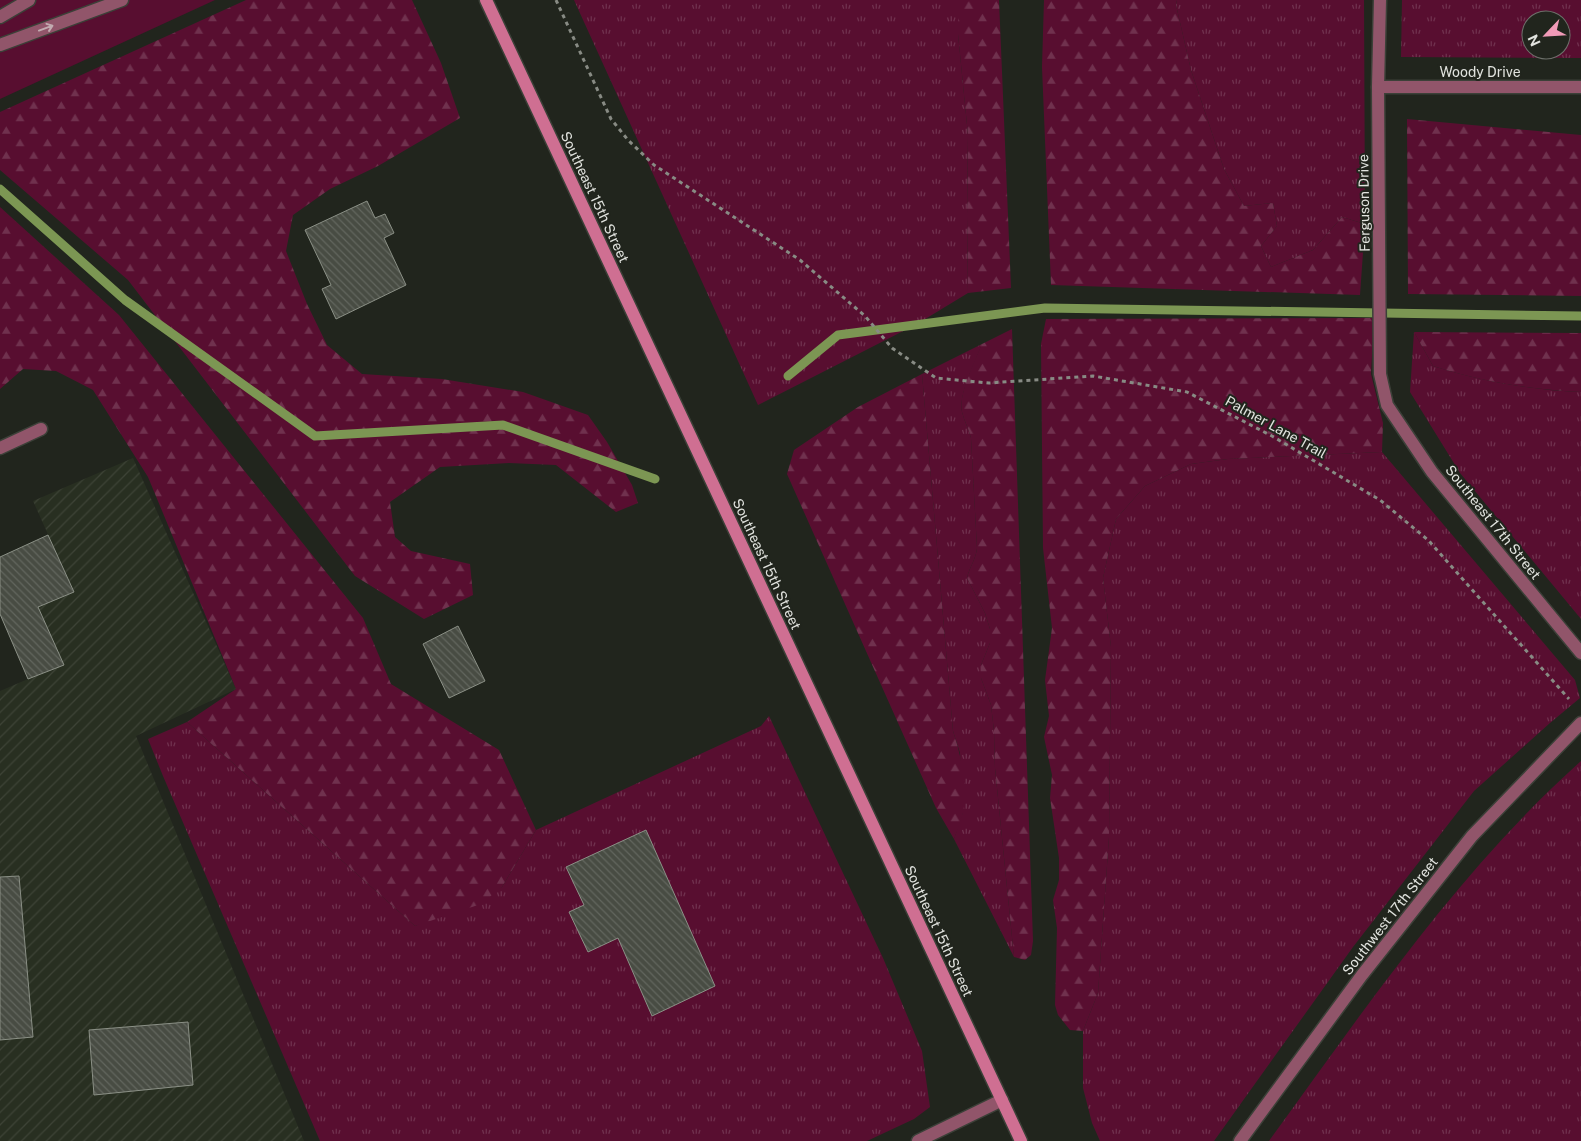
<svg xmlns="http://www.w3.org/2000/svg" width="1581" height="1141" font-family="'Public Sans',sans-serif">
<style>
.industrial{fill:url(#industrial-furrows)}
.grass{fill:url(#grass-tufts);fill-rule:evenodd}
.forest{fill:url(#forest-firs)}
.park{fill:#580e30}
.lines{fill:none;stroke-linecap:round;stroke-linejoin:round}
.stream{stroke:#7c9653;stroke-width:9}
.building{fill:url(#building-back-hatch);stroke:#8b9086}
.minor-casing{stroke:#3c4038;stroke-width:15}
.secondary-casing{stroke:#3c4038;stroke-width:15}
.path{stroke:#888b84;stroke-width:3;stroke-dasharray:4 4;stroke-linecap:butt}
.minor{stroke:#91556a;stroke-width:12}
.secondary{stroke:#cf6f92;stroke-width:12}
.oneway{stroke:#c2abb0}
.labels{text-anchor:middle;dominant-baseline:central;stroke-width:4;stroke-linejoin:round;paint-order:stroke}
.street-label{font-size:14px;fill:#e2e4df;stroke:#21251d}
</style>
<defs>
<pattern id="industrial-furrows" width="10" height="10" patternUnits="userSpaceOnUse" patternTransform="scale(1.25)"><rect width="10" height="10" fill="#282f21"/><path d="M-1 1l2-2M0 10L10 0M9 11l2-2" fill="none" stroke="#3d4336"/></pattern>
<pattern id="grass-tufts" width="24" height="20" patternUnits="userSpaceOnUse" patternTransform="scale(1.25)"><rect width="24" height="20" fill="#580e30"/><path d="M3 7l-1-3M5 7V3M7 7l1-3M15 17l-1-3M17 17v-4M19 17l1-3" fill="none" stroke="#70314e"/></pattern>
<pattern id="forest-firs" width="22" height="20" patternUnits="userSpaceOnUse" patternTransform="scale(1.25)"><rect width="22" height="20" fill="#580e30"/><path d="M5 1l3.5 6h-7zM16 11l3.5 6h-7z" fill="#70314e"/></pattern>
<pattern id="building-back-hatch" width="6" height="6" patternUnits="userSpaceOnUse" patternTransform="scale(1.25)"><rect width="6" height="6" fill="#484c43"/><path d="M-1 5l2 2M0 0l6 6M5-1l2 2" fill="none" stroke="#62665e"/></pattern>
</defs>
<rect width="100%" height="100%" fill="#21251d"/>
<path class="industrial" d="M133 458 236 689 136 736 304 1141H0V1040L33 1036 19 876 0 877V691L28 679 38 607 74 592 33 501Z"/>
<g class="grass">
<path d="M574 0H958V34L968 135 967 216 968 293 917 324 758 405Z"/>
<path d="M1177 0H1364L1365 224 1342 217 1313 250 1271 267 1261 246 1277 226 1273 203 1244 206 1224 169 1191 70 1176 5Z"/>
<path d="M1402 0H1581V58L1401 57ZM1531 20H1561V50H1531Z"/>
<path d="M1414 332 1433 366C1481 381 1531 390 1581 392V619L1460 473 1410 392Z"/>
<path d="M982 344C976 360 958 395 962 412 964 421 969 429 971 438L977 548C976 559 969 568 967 578L985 613 990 629V643L981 665V678L991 705 994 731 995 768 1014 957 954 839 963 812 960 753 953 731 922 374Z"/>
<path d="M1382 452 1575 680 1580 698 1550 723 1474 791 1353 947 1214 1141H1100L1092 1123 1083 1088V1031L1098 993 1109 837 1111 647 1103 578 1116 519 1145 486 1191 464 1228 459Z"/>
<path d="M769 716 883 958 922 1051 930 1107 914 1119 867 1141H320L163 776 148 739 187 722 415 926 502 887 536 830 761 726Z"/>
<path d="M1581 761V1141H1269C1365 1009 1458 871 1581 761Z"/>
</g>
<g class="forest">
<path d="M246 0H412L441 63 460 118 378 166 330 189 293 215 286 251 307 304 327 345 362 374 442 379 523 392 588 415 607 442 632 485 638 503 616 512 556 465 509 463 440 467 390 502 395 537 411 551 470 564 473 595 424 619 355 576 128 280 0 170V112Z"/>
<path d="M958 0H999L1011 288 968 293 967 216 968 135 958 34Z"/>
<path d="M1044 0H1177L1176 5 1191 70 1224 169 1244 206 1273 203 1277 226 1261 246 1271 267 1313 250 1342 217 1365 224 1360 295 1051 285 1042 67Z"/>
<path d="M1407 119 1581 135V296L1408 294Z"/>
<path d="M0 207 119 315 363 618 391 684 499 750 536 830 502 887 481 904 415 926 187 722 236 689 148 477 93 390 56 371 23 369 0 389Z"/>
<path d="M1374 318 1371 374 1383 423 1382 452 1228 459 1191 464 1145 486 1116 519 1103 578 1111 647 1109 837 1098 993 1083 1031 1070 1030 1058 1015 1055 1005 1057 928 1053 900 1059 880V858L1050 798 1052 775 1044 737 1049 716 1045 680 1052 628 1043 548 1041 344 1046 319Z"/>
<path d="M1012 329 1033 941 1031 955 1025 960 1014 957 995 768 994 731 991 705 981 678V665L990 643V629L985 613 967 578C969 568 976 559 977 548L971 438C969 429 964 421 962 412 958 395 975 360 982 344Z"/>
<path d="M1414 332 1581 333V392C1531 390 1480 381 1433 366Z"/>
<path d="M922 374 953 731C961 755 968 787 963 813 961 822 957 831 954 839L936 808 787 474 794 450 858 407Z"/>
</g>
<path class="park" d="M0 0H215L0 99Z"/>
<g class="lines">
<g class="stream">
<path d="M0 189 125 300 315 436 503 425 655 479"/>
<path d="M788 376 838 335 1045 308 1581 316"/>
</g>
</g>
<g class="building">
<path d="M367 201 375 218 385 214 394 233 384 238 406 285 336 319 322 289 331 285 305 230Z"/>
<path d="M48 535 74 592 38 607 64 665 28 679 0 614V557Z"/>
<path d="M458 626 485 681 449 698 423 644Z"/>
<path d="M646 830 715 986 652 1016 618 938 588 952 569 912 584 905 566 867Z"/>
<path d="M19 876 33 1037 0 1040V877Z"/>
<path d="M188 1022 193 1085 94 1095 89 1030Z"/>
</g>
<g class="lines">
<g class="minor-casing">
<g id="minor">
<path d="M1380 0 1378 87 1380 374 1387 405 1432 472 1581 653"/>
<path d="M0 17 29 0"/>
<path d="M0 45 122 0"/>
<path d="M1378 87H1581"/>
<path d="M0 448 41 429"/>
<path d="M918 1141 1002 1100"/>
<path d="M1240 1141 1362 975 1472 836 1581 723"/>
</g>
</g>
<g class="secondary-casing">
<path id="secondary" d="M486 0 1021 1141"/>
</g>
<path class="path" d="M556 0 611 119 628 140 654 165 800 260 865 316 892 348 936 378 989 383 1093 376 1187 392 1272 436 1380 500 1428 540 1569 699"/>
<use href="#minor" class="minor"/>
<use href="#secondary" class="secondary"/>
</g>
<defs><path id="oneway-shaft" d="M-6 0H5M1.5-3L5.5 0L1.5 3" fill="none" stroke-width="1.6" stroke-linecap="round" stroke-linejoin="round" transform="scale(1.25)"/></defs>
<use class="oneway" href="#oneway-shaft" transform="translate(46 28) rotate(-20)"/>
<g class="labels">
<g class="street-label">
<text x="1480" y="72">Woody Drive</text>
<text transform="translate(595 197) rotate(65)">Southeast 15th Street</text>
<text transform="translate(1364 203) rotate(-91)">Ferguson Drive</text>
<text transform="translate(1276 427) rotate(29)">Palmer Lane Trail</text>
<text transform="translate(1493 522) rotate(51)">Southeast 17th Street</text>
<text transform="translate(767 564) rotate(65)">Southeast 15th Street</text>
<text transform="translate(1390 916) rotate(-52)">Southwest 17th Street</text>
<text transform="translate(939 931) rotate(65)">Southeast 15th Street</text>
</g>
</g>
<g transform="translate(1546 35) rotate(245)"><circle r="24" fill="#21251d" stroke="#6e716b"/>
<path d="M0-4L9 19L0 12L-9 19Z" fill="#f09ab7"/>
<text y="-8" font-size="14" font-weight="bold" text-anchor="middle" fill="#e2e4df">N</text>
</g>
</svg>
